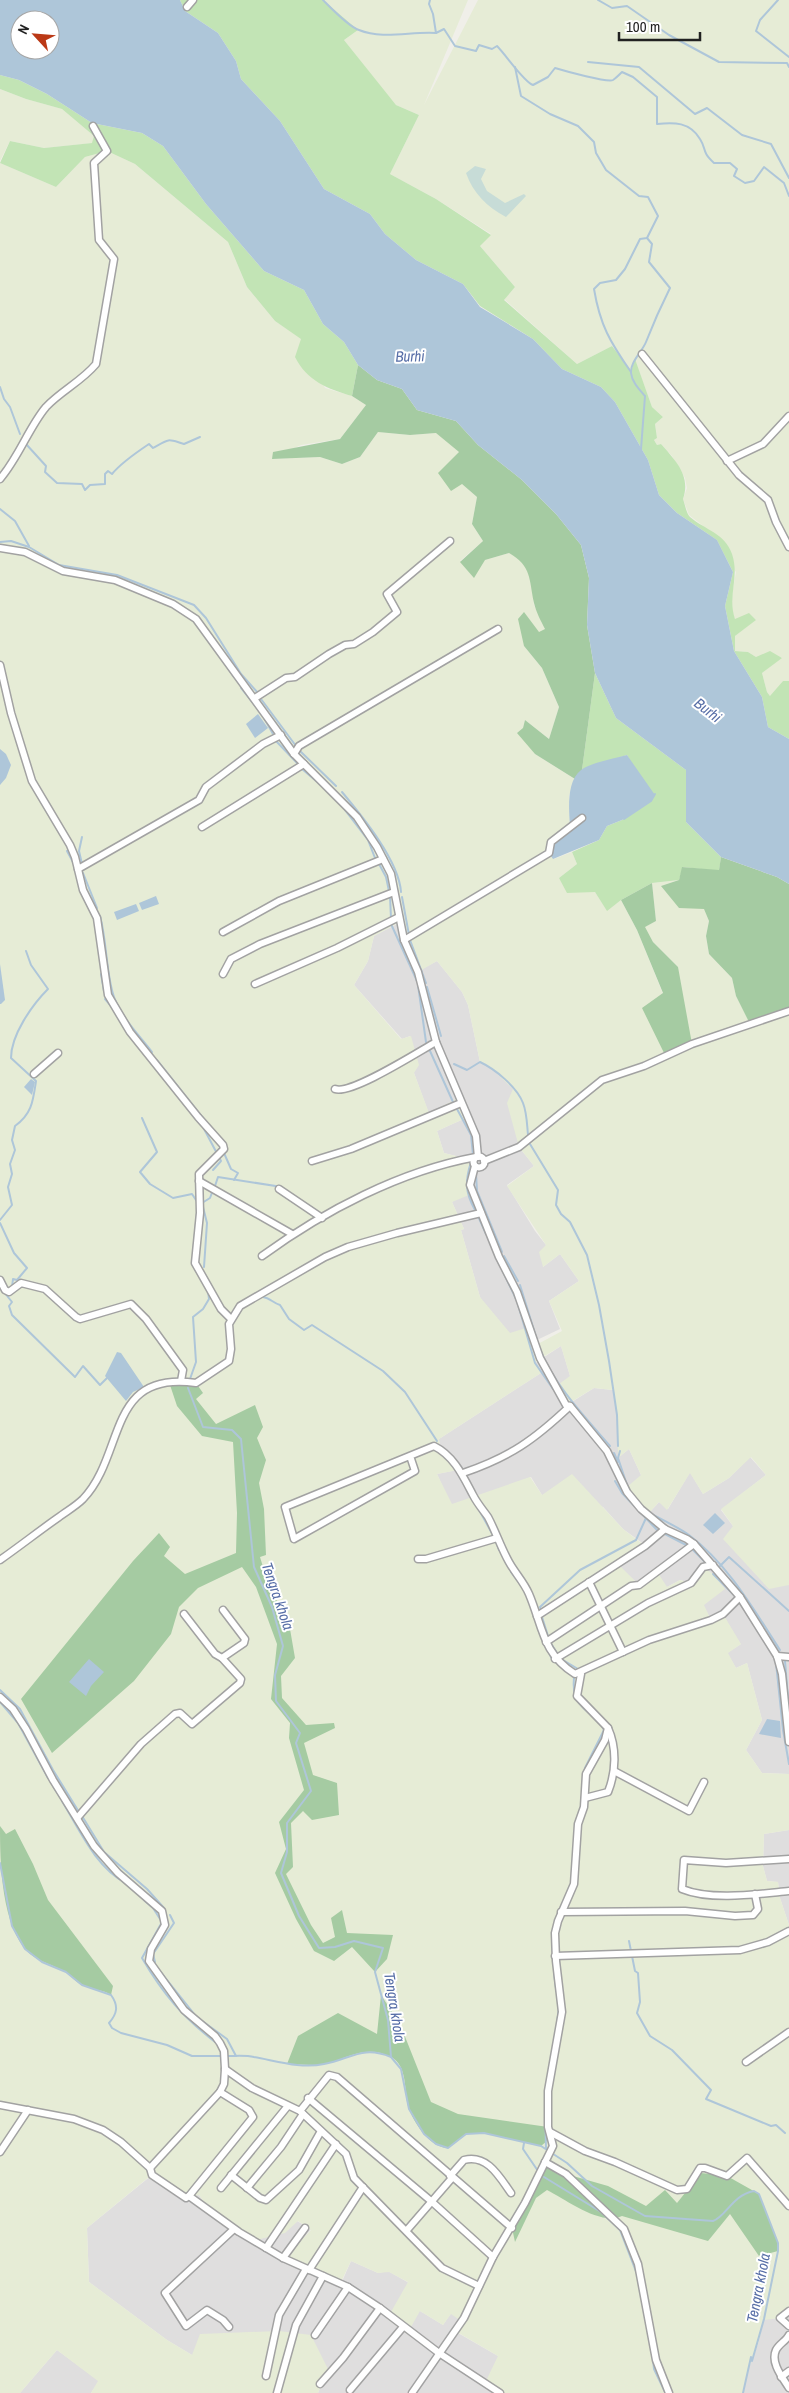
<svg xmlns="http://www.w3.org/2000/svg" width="789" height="2393" font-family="'Archivo Narrow',sans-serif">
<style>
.residential{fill:#dfdede}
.farmland{fill:#e6ecd6;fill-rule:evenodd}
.grass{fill:#c2e4b5}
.forest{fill:#a5cba2}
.wetland{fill:#c7dcd7}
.water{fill:#aec6d9;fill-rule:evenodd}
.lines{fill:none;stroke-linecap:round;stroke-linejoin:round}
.stream{stroke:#aec6d9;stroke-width:2}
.street-casing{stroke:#a2a2a2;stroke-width:9}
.street{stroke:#fff;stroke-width:6}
.labels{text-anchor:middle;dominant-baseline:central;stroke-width:4;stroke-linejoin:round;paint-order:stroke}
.water-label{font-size:15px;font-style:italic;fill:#576ea7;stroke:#fff}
</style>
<rect width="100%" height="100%" fill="#f0efe9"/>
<g class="residential">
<path d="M401 922 418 971 437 961 462 992 468 1005 480 1062 491 1068 514 1089 519 1147 534 1166 507 1185 535 1231 546 1245 543 1267 560 1254 579 1281 549 1301 560 1329 539 1339 500 1344 480 1297 461 1230 464 1229 452 1202 470 1185 474 1161 461 1160 456 1156 444 1153 437 1131 468 1117 429 1114 414 1073 410 1036 402 1039 354 985 368 961 374 936Z"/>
<path d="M561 1346 570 1376 567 1405 594 1388 613 1390 617 1415 619 1457 629 1449 641 1475 649 1513 659 1502 668 1509 690 1472 703 1494 729 1478 750 1457 766 1475 721 1510 733 1526 789 1585V1774L762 1773 746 1750 762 1720 747 1663 736 1668 727 1653 741 1644 711 1620 691 1583 680 1580 667 1587 639 1585 617 1564 645 1545 623 1529 603 1507 542 1495 531 1477 452 1508 437 1474 457 1470 440 1449 439 1439 541 1373 535 1363Z"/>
<path d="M789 1830V1925L780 1898 778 1882 767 1881 763 1866 764 1834Z"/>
<path d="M152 2175 199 2195 213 2215 297 2221 311 2229 290 2255 340 2286 351 2261 378 2273 388 2271 409 2283 388 2319 420 2311 443 2325 451 2313 464 2323 458 2333 498 2356 500 2393H318L328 2369 192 2355 167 2340 89 2282 87 2228Z"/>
<path d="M789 2311V2393H743L746 2375 758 2344 764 2319 780 2318Z"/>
<path d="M57 2350 99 2381 91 2393H20Z"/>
</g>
<g class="farmland">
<path d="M323 0H468L424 105 478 0H789V681H783L771 697 767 692 762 673 782 657H756L748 652 735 651V636L756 619H735L730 606 736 572 702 525 689 515 683 499 687 488 685 478 672 456 661 444 657 445 654 440 657 438 655 424 663 417 652 407 635 360 631 372 612 346 577 364 504 299 515 287 480 246 491 234 436 199 390 174 419 115 396 105 388 96 344 40 358 30Z"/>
<path d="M0 89 26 99 62 109 94 136 93 143 44 148 10 141 0 161Z"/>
<path d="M107 151 135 164 228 242 247 287 275 321 302 339 325 388 352 396 366 405 340 439 301 445 272 459 320 457 342 464 360 457 378 432 410 435 437 433 459 452 462 484 477 497 472 524 483 541 460 561 485 560 509 553 521 559 531 577 534 605 545 629 524 646 542 668 559 707 549 739 525 720 523 728 535 754 575 779 569 796 570 827 554 859 572 852 577 864 559 878 595 892 607 910 621 900 637 930 663 994 666 1057 678 967 653 942 644 927 656 921 652 883 679 880 662 886 704 908 709 921 706 936 709 954 732 978 736 996 750 1023 789 1011V1585L769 1589 723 1539 733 1526 721 1509 766 1475 751 1457 729 1478 703 1494 690 1473 667 1510 659 1502 649 1513 634 1498 627 1487 641 1475 629 1449 618 1458 617 1415 613 1390 594 1388 566 1405 555 1387 570 1376 561 1346 535 1362 541 1373 439 1439 440 1449 458 1470 437 1474 452 1504 530 1477 542 1495 572 1474 623 1529 645 1546 618 1564 639 1585 658 1573 667 1587 680 1580 691 1583 703 1567 713 1574 725 1589 704 1605 711 1620 723 1614 741 1644 728 1653 736 1668 747 1663 762 1720 746 1750 762 1773 789 1774V1830L764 1834 763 1866 767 1881 778 1882 780 1898 789 1925V2311L780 2318 764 2320 758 2344 746 2375 743 2393H500L485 2383 498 2356 457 2332 464 2323 451 2314 443 2325 420 2311 407 2334 387 2319 408 2282 389 2272 378 2273 351 2261 339 2286 287 2261 295 2247 311 2230 298 2221 285 2233 252 2241 213 2215 199 2195 186 2198 155 2172 87 2228 89 2282 167 2340 192 2355 200 2334 279 2331 311 2335 328 2369 318 2393H91L98 2381 57 2350 20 2393H0V163L56 187 85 157ZM400 922 418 972 437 961 462 992 468 1005 480 1062 491 1068 513 1089 507 1103 519 1147 534 1166 507 1186 546 1245 539 1252 543 1267 560 1254 579 1281 549 1301 562 1331 536 1345 529 1327 510 1333 480 1297 461 1230 464 1229 452 1202 474 1193 471 1177 474 1161 461 1160 456 1156 444 1153 437 1131 468 1117 460 1097 429 1113 414 1073 419 1065 411 1036 401 1039 354 985 368 961 374 936Z"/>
</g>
<g class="grass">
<path d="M180 0H323L358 30 344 40 396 105 419 115 390 174 436 199 491 235 480 246 515 287 504 300 577 364 612 346 631 371 635 359 652 407 663 417 655 424 657 438 654 440 657 445 661 444C676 461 691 476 683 499 685 504 686 513 690 517 705 530 725 533 732 554 740 578 727 595 735 619L749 613 756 620 735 636V651L748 652 756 657 770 651 782 658 762 673 767 692 770 696 783 681H789V739L768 727 762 697 734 651 725 606 733 572 717 540 677 513 659 495 648 460 615 402 601 387 562 369 533 339 480 306 463 284 416 260 385 234 370 214 324 189 280 121 241 79 236 61 218 33 185 11Z"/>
<path d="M0 75 19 80 47 94 92 123 142 133 163 146 206 204 264 271 304 290 323 324 344 342 358 365 352 396C328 389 307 381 295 357L301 339 275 321 247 287 228 242 135 164 107 151 85 157 56 187 0 163 10 141 44 148 92 143 94 136 62 109 26 99 0 89Z"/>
<path d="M595 673 616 718 686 770V822L721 857 719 871 683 867 679 880 652 883 621 900 607 911 595 892 567 893 559 878 577 864 572 852 599 840 607 826 622 820 651 801 627 755 582 770Z"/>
</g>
<g class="forest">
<path d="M358 365 377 380 402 389 417 410 456 421 478 445 522 480 556 514 581 545 589 578 587 625 595 673 582 770 575 779 535 754 517 733 523 728 525 720 549 739 559 707 542 668 524 646 518 619 524 612 539 632 545 629C541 621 536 612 534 603 529 580 532 566 509 553L485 560 474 578 460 562 483 541 472 524 477 497 462 484 451 491 438 473 459 452 436 433 410 435 378 432 360 457 342 464 320 457 272 459 273 452 340 439 366 405 352 396Z"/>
<path d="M721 857 777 877 789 884V1011L750 1024 736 996 732 978 709 954 706 936 709 921 704 909 679 908 661 886 679 880 682 867 719 870Z"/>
<path d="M652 883 656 921 645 927 653 942 678 967 692 1044 666 1057 642 1008 663 993 637 930 621 900Z"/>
<path d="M169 1382 196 1383 203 1393 196 1399 216 1424 255 1405 263 1427 257 1438 266 1460 259 1483 264 1509 266 1555 260 1557 267 1580 290 1629 295 1658 281 1676 282 1698 306 1725 334 1723 335 1728 304 1743 313 1775 337 1783 339 1815 312 1820 303 1811 291 1823 293 1867 286 1874 311 1925 323 1943 335 1937 331 1918 342 1910 347 1933 393 1935 387 1959 375 1972 352 1947 334 1961 314 1951 296 1919 275 1873 286 1849 279 1822 304 1790 289 1738 290 1723 271 1699 277 1644 256 1587 242 1567 198 1588 179 1607 171 1634 134 1681 52 1753 21 1699 133 1561 159 1533 170 1547 164 1556 185 1574 236 1553 237 1513 233 1442 202 1436 177 1406Z"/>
<path d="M0 1826 6 1834 15 1829 33 1864 48 1900 113 1986 111 1995C102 1989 91 1990 82 1985 75 1982 71 1975 64 1971 53 1965 40 1962 30 1954 1 1928 0 1862 0 1826Z"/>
<path d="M381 1995 400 2024 431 2102 458 2114 548 2127 550 2132 547 2141 541 2146 484 2133 466 2134 448 2148C430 2148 413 2122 408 2106 404 2091 408 2066 391 2057 367 2044 348 2058 325 2064 313 2066 299 2064 287 2064L298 2036 338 2013 377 2034Z"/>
<path d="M545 2162 566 2174 608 2186 646 2206 665 2190 677 2203 701 2173 727 2176 759 2194 778 2243V2251L759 2256 730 2214 708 2241 622 2216C600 2226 567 2200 547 2190L536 2198 515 2242 512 2228Z"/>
</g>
<path class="wetland" d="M475 166 486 169 481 179 487 191 505 203 524 194 526 196 506 217C487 207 473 193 466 173Z"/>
<g class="water">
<path d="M0 0H180L185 11 218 33 236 61 241 79 280 121 324 189 370 214 385 234 416 260 463 284 480 307 533 339 562 369 601 387 615 402 648 460 659 495 677 513 717 540 733 572 725 606 734 651 762 697 768 727 789 739V884L777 877 721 857 686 822V770L616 718 595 673 587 625 589 578 581 545 556 514 522 480 478 445 456 421 417 410 402 389 377 380 358 365 344 342 323 324 304 290 264 271 206 204 163 146 142 133 92 123 47 94 19 80 0 75ZM20 20H50V50H20Z"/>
<path d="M258 714 268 728 255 738 246 724Z"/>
<path d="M0 749 6 754 11 765 6 778 0 785Z"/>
<path d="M627 755 655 795 651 801 622 820 607 826 599 840 553 859 549 853 551 842 570 827C569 810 566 782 581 770 590 763 616 758 627 755Z"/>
<path d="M156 896 159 904 142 910 139 903Z"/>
<path d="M136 904 139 911 117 920 114 912Z"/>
<path d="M0 964 5 1000 1 1004H0Z"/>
<path d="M31 1079 35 1082 32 1095 24 1087Z"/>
<path d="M117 1352 121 1353 144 1387 133 1392 126 1401 105 1376Z"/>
<path d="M715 1513 725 1523 713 1534 703 1525Z"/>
<path d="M89 1659 104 1672 91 1686 86 1696 69 1682Z"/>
<path d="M767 1719 780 1721 781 1738 759 1734Z"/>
</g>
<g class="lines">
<g class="stream">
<path d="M323 0C331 8 349 27 359 30 383 40 412 31 436 33"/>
<path d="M430 0 429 4 433 14 436 33 444 29 455 46 476 51 479 45 492 49 497 46C506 55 524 82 533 85L548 77 555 68C565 71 608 83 613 80 616 78 620 74 622 72L633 77 657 97V124C674 122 690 122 700 139 707 150 701 151 714 163H730L737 169 734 176 745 183 754 181 764 167 784 183 789 196"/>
<path d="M598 0 612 8 627 6 669 35 719 62 787 63 789 67"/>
<path d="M778 0 760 20 756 31 789 57"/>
<path d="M588 62 639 67 695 114 707 108 742 135 771 144 789 178"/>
<path d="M515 67 521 96 550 114 578 126 594 142 596 153 606 170 639 196 648 197 658 216 647 238 640 239 625 269 616 280 600 283 594 289C600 325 610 342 631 372"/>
<path d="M0 387 4 399 10 407 20 434"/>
<path d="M26 444 46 466 45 472 57 483 82 484 85 490 90 485 105 484V474L108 471 112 474C121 463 137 452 149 444L153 448C171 438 167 439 184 444L200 437"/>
<path d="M641 449 645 396C639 389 632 382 631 373 630 362 642 352 646 342 653 324 661 306 670 288L649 262 652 244 647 238"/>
<path d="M0 509 15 521 29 546"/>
<path d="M0 542 11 541 29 547 59 565 117 575 194 605 206 618 241 674 258 693"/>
<path d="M228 668 234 677"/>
<path d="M241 688 257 708"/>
<path d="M261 699 296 746"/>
<path d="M264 718 273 734"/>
<path d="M276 741 298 764"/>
<path d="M299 750 336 786"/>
<path d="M302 769 321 785"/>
<path d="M342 792C362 816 399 861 401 892"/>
<path d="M345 810 368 840 375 858"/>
<path d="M624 819 651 801 655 794"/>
<path d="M82 837 79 851 82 864"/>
<path d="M70 850 67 851 74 864"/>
<path d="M378 862 386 877 389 891"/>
<path d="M83 873 97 908"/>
<path d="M390 896 391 918"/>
<path d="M402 897 409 935"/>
<path d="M100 916C107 941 106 975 114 997 121 1017 139 1035 152 1052"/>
<path d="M391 924 417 981"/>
<path d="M410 940 426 983"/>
<path d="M101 974 104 991"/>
<path d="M418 985 426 1042"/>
<path d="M427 987 441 1036"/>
<path d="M105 999 112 1007"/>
<path d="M430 1051 453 1102"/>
<path d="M157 1060 207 1123"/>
<path d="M454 1064 467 1070 480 1062C495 1069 517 1087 523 1103 527 1113 527 1125 528 1135"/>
<path d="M457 1109 471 1135 473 1155"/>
<path d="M142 1118 157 1152 140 1172 150 1184 173 1198 192 1194 198 1203 193 1253"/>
<path d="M203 1127 221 1161 213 1170"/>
<path d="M530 1144 558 1190 556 1205 561 1214 570 1222 587 1255 599 1305 609 1361 617 1415 618 1446"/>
<path d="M224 1153 231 1169 238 1173 234 1180"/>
<path d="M471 1162C465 1181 465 1192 475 1210"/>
<path d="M476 1174 477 1191 502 1252"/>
<path d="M215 1186 218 1177 282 1187"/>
<path d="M478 1216 486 1234"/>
<path d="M0 1220 12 1205 8 1187 12 1174 10 1164 15 1150 12 1140 15 1126C32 1114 33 1101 36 1081L11 1058C11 1035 32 1005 48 989L31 965 26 951"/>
<path d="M0 1223 14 1253 27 1268 17 1280 13 1279 12 1287"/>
<path d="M504 1256 518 1281"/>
<path d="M497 1259 517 1301 535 1363 553 1389"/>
<path d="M204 1267 207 1223 202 1203 210 1198 213 1190"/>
<path d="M520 1285 537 1340"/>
<path d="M4 1292 12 1302 9 1306 12 1315 75 1377 83 1366 100 1385 107 1378"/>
<path d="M263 1297C270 1298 273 1303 280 1305L289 1319 304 1330 312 1325 383 1371 405 1392 437 1441"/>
<path d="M539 1347C554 1385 584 1416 610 1446"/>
<path d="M190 1379 196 1362 193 1317 203 1309 209 1299 208 1291"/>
<path d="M188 1388 203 1427 232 1430 241 1439 254 1567 272 1607 283 1646 275 1675 276 1701 300 1733 296 1743 311 1791 287 1823V1852L281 1873 299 1916 319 1948 335 1947 354 1941 383 1948 375 1972 388 2020 391 2057 401 2069 409 2109 424 2134 436 2144 448 2148 466 2134 484 2133 541 2146 567 2163 592 2186 645 2216 713 2221C726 2217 732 2195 754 2191L759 2194 778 2243V2251L764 2319 752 2361 751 2357 743 2393"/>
<path d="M620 1451 618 1458 627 1485"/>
<path d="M614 1453 618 1462"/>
<path d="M457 1472 474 1502"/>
<path d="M615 1481 622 1493 658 1531"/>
<path d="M478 1508 494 1537"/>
<path d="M652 1514C664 1521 678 1527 689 1535 728 1564 754 1610 780 1650"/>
<path d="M665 1534 688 1546"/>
<path d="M496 1541 499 1550"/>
<path d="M692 1549 707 1564"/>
<path d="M720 1566 729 1557 789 1611"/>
<path d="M511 1572 520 1584"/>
<path d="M713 1574 735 1596"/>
<path d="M541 1610 540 1607 580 1570 636 1540 646 1518"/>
<path d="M542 1617 548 1636"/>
<path d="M538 1628 552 1659 574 1677C572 1698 578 1705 594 1717"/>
<path d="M550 1642 557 1653"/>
<path d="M563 1660 578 1669"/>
<path d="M785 1661 789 1711"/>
<path d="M776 1663 783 1730 789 1764"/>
<path d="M0 1690 20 1709 53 1770 79 1812"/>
<path d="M0 1702 18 1723 48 1778"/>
<path d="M53 1786 60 1797"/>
<path d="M582 1788 585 1768 604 1730 601 1724"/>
<path d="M62 1801C79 1829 96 1868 126 1883"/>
<path d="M82 1816 104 1852 147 1889 164 1908"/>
<path d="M0 1863 12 1926 25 1949 42 1962 66 1972 82 1985 111 1995C119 2006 117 2014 109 2023L112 2028 121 2033 167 2045 192 2056H222"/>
<path d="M144 1900 153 1908 162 1922 142 1958C163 1994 182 2016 215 2042"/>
<path d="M556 1919 571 1884"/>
<path d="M629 1941 635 1971 638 1973 640 2002 637 2013 650 2036 672 2050 711 2090 706 2099 771 2126 776 2125 785 2133"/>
<path d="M155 1962 153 1954 174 1923 170 1915"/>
<path d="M159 1970 195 2015"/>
<path d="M554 1973 556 1988"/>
<path d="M198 2018 227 2039 236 2056"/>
<path d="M557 2023 559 2008"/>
<path d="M227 2056C236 2056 246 2055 254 2057 277 2061 301 2069 324 2064 351 2059 362 2045 391 2057"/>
<path d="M545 2106 546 2149"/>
<path d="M524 2143 523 2149 538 2171"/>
<path d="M544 2177 601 2212 620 2230 637 2274"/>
<path d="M653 2359 654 2369 665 2392"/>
</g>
<g class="street-casing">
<g id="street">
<path d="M187 7 193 0"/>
<path d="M642 354 739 475 768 500 776 522 789 547"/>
<path d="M727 461 763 444 789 416"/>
<path d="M0 479C19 457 29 427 46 407 61 391 82 381 96 364L114 259 99 240 94 163 107 151 93 126"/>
<path d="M0 548 25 552 63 571 115 580 173 604 196 619 294 754 357 817 377 847 391 874 404 940 418 972 436 1042 476 1136 478 1157"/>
<path d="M0 665 11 713 32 781 70 845 75 857 83 890 97 918 108 995 130 1032 198 1117 223 1145 224 1149 199 1174 200 1213 195 1263 221 1309 231 1319"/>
<path d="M255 698 286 678 295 677 329 654 345 645 354 644 373 632 397 612 387 594 450 541"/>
<path d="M294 754 299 746 498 629"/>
<path d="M202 827 304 764"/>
<path d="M78 869 199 800 206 787 263 744 281 735"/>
<path d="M223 932 279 901 383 859"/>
<path d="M404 940 549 853 551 842 582 818"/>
<path d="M223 974 231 959 260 944 394 892"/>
<path d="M255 984 337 948 399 917"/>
<path d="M34 1074 58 1053"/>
<path d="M335 1089C351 1095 418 1052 436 1042"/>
<circle cx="479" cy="1162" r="5.5"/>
<path d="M312 1161 351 1149 461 1103"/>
<path d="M484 1161 519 1147 602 1080 644 1066 692 1044 789 1011"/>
<path d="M475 1166 470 1185 499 1257 517 1292 540 1358 566 1405 570 1406 607 1451 627 1492 641 1509 665 1529 687 1539 694 1544 740 1597 777 1656 782 1674 789 1742"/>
<path d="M199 1181 292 1234"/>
<path d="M279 1189 322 1218"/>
<path d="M262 1256C324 1211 400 1171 476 1157"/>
<path d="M0 1280 5 1290 9 1292 21 1283 45 1289 76 1317 80 1319 131 1304 146 1319 183 1370 181 1381"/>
<path d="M410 1456 415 1471 294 1539 285 1507 434 1446C454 1456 463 1476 473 1495 477 1503 483 1510 488 1517 496 1532 501 1548 509 1562 515 1573 524 1582 529 1594 543 1627 542 1653 575 1674L649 1640 711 1620 723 1614 740 1597"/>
<path d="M463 1473C510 1457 534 1440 570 1406"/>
<path d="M418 1559H426L497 1538"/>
<path d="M0 1560C20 1546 39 1531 59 1517 67 1511 76 1506 83 1499 126 1454 106 1370 196 1383L229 1361 231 1349 229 1324 240 1306 325 1257 348 1247 397 1233 481 1213"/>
<path d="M589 1582 623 1652"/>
<path d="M184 1614 215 1654 222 1658"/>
<path d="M537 1616 645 1546 665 1529"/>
<path d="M546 1642 631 1586 639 1585 694 1544"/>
<path d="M777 1656 789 1657"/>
<path d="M555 1659 648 1603 691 1583 703 1567 713 1565"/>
<path d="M0 1697 13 1709 26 1729 53 1780 94 1846 118 1873 162 1911 165 1925 151 1949 149 1961 184 2010 215 2036 220 2043 224 2051 225 2069 224 2084 220 2092 150 2168"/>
<path d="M614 1771 689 1811 704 1782"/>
<path d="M585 1798 608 1792C616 1772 617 1748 608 1728"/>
<path d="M78 1817 141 1744 175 1714 180 1713 192 1724 240 1683 241 1679 222 1658 244 1643 245 1639 223 1610"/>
<path d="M789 1859 726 1863 684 1860 682 1889C711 1901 758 1894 789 1891"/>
<path d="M561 1912 685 1911 735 1916 753 1915 758 1909 755 1894"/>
<path d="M555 1956 740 1950 768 1942 789 1931"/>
<path d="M746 2062 789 2032"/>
<path d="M225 2069 252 2088 300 2111 346 2154 354 2178 442 2268 479 2286"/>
<path d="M308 2098 431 2201 493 2257"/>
<path d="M0 2105 74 2119 103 2130 121 2142 150 2168 152 2175 186 2198 189 2196 239 2232 283 2258 348 2287 380 2308 439 2353 500 2393"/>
<path d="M300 2111 329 2075 337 2077 512 2228"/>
<path d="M550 2132 585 2151 615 2162 677 2190 687 2189 700 2168H705L727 2176 747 2158 789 2206"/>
<path d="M0 2152 28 2110"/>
<path d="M545 2162 566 2174 624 2229 638 2264 656 2360 669 2393"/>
<path d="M231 2175 260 2198 266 2200 299 2170 321 2131"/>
<path d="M450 2176 464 2160C487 2154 499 2176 511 2193"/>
<path d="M221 2188 287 2107"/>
<path d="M247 2188 281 2147 303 2114"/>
<path d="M189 2196 253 2117 249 2110 220 2092"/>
<path d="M407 2230 452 2178"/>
<path d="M266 2248 336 2144"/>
<path d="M283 2258 305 2228"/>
<path d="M309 2270 363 2187"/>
<path d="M789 2311 780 2318 789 2326"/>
<path d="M229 2327 223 2320 207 2310 186 2326 165 2293 234 2229"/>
<path d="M315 2335 348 2287"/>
<path d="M789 2335C786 2341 779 2344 776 2350 770 2363 783 2378 789 2388"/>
<path d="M266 2376 279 2315 306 2269"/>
<path d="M781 2377 789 2371"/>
<path d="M320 2384 343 2358 380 2308"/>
<path d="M350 2390 403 2327"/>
<path d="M277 2393 296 2325 323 2276"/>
<path d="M412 2393 464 2318 493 2257 525 2203 553 2146 548 2127V2091L562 2012 556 1961 555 1933 558 1921 574 1884 578 1824 584 1807 586 1774 605 1740 608 1728 577 1696 581 1674"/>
</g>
</g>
<use href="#street" class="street"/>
</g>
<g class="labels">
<g class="water-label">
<text transform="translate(410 356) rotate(-1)">Burhi</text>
<text transform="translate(708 710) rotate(38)">Burhi</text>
<text transform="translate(278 1596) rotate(71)">Tengra khola</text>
<text transform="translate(395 2007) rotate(81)">Tengra khola</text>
<text transform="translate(758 2288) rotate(-79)">Tengra khola</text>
</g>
</g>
<g transform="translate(35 35) rotate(296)"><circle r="24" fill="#ffffff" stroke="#a6a6a6"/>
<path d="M0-4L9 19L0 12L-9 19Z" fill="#bb3916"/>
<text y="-8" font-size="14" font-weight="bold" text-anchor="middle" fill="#212121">N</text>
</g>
<path d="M619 32v8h81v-8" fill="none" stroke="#212121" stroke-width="2.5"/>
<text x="626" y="32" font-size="15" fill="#212121" stroke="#ffffff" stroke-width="4" paint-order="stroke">100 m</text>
</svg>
